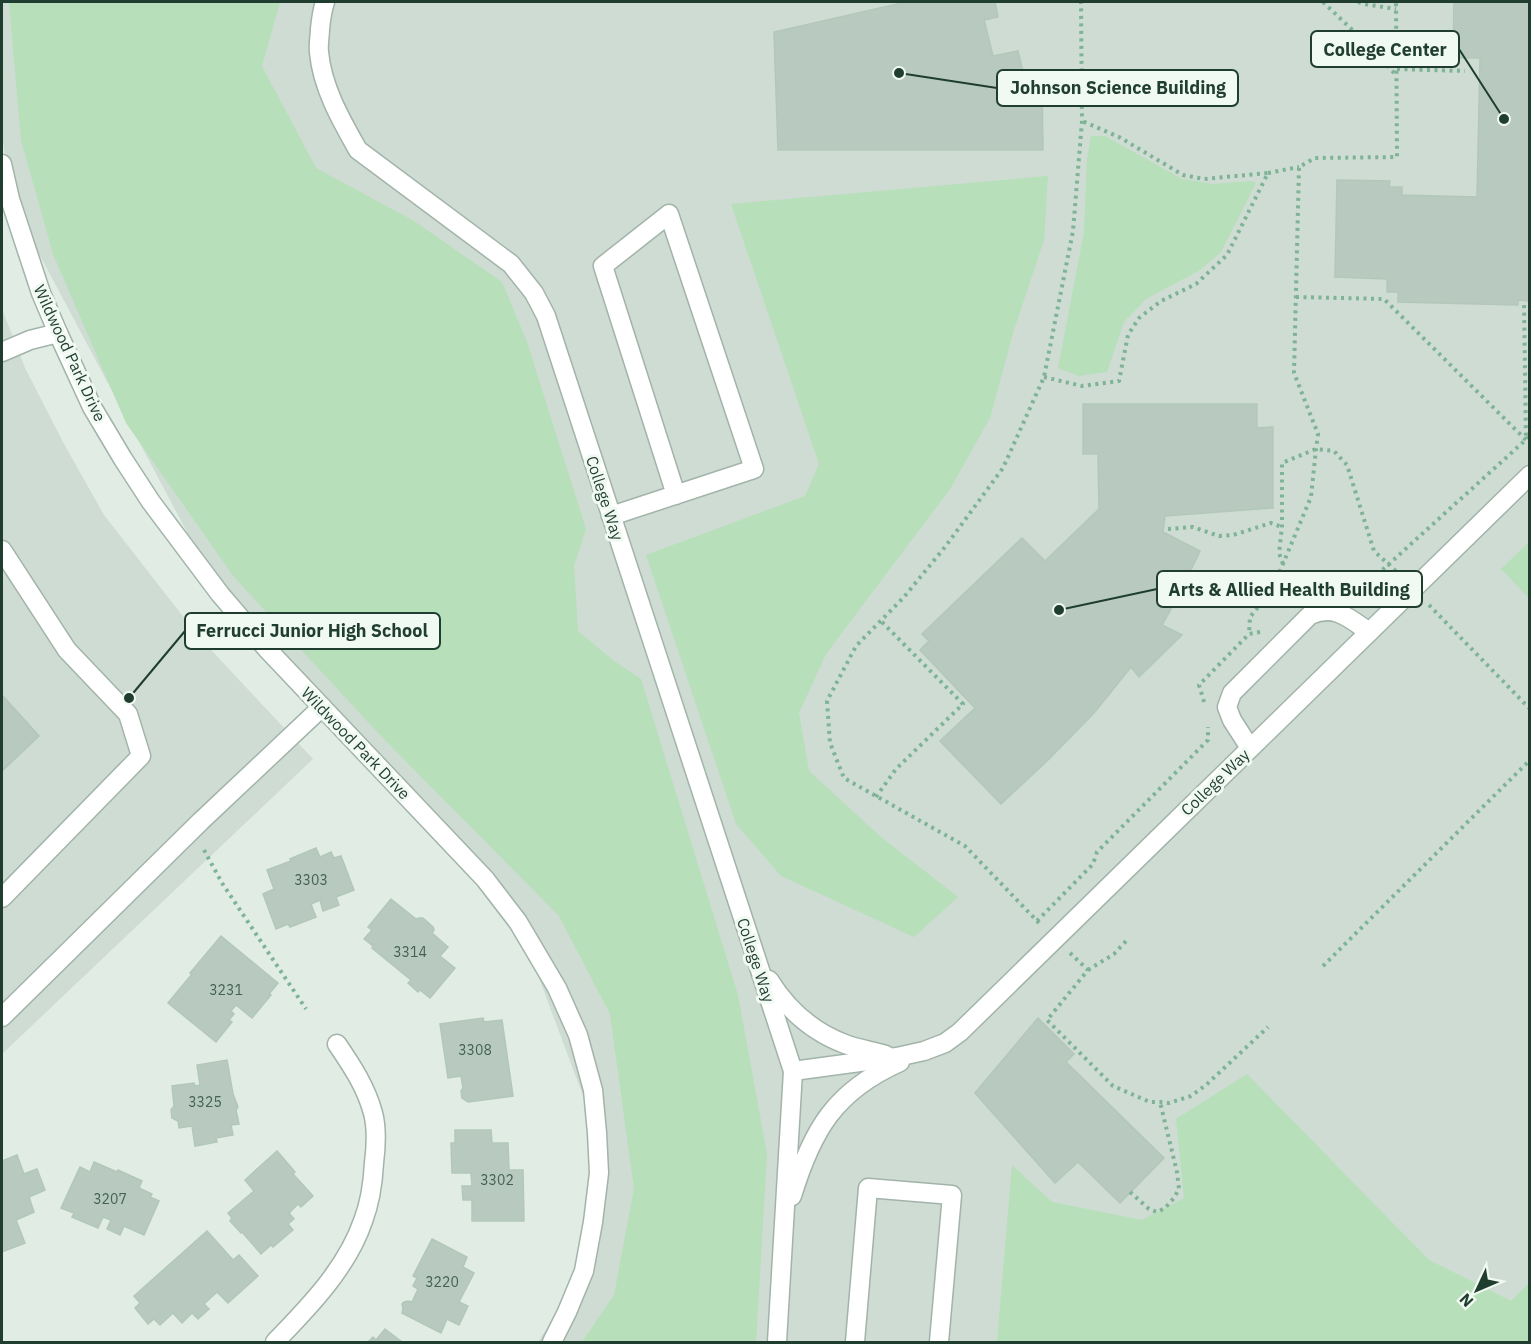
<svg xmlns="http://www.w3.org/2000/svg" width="1531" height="1344" font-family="'IBM Plex Sans',sans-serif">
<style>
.built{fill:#cedcd3}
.green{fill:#b7dfb9}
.building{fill:#b8cabf;stroke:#b2c7ba;stroke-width:1.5}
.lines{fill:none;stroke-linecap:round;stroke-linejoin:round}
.minor-casing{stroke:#a2b4aa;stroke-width:21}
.path{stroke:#7eb396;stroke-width:4;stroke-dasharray:3 4.5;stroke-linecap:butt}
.minor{stroke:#fff;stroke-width:18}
.labels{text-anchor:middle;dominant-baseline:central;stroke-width:6;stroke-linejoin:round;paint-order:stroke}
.number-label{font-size:14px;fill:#456153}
.street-label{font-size:16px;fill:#1f3e2f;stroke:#f1f9f3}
.leader{fill:none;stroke:#1f3e2f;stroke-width:2}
.callout-dot{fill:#1f3e2f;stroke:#f1f9f3;stroke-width:2}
.callout{fill:#f1f9f3;stroke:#1f3e2f;stroke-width:2}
.callout-label{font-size:18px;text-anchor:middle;font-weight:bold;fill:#1f3e2f}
</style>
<rect width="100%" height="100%" fill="#e0ece4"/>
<g class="built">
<path d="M2 2H1529V1342H538L584 1271 597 1133 518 922 220 594 10 199 2 133Z"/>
<path d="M2 309 25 368 64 444 104 515 199 637 313 759 2 1054Z"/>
</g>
<g class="green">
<path d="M9 2H280L262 66 316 168 414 221 502 282 527 342 586 529 574 566 578 631 614 661 641 679 738 995 767 1154 756 1342H582L614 1295 634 1189 610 1014 559 916 380 735 234 577 126 423 53 254 21 140Z"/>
<path d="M1091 136H1105L1182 179 1213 184 1252 181 1256 183 1221 252 1200 270 1146 299 1124 322 1107 372 1079 376 1058 368 1084 232 1087 159Z"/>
<path d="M1048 176 1044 240 1014 330 990 418 950 489 826 654 799 713 809 771 881 837 958 897 914 937 781 876 736 824 646 555 805 496 819 464 731 204Z"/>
<path d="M1529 542V598L1501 569Z"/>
<path d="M1247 1074 1429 1260 1511 1301 1529 1283V1342H997L1012 1165 1052 1202 1142 1220 1184 1198 1176 1119Z"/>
</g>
<g class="building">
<path d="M906 2H995L998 17 984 20 993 56 1018 51 1027 89H1042L1043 150H778L774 32Z"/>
<path d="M1454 2H1530V301L1518 300V305L1398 302V292H1387V279L1335 277 1337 180 1390 181 1389 187H1402V195L1477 197 1480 58H1453Z"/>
<path d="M1083 404H1257V428L1273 427V508L1165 516 1163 532 1200 551 1179 595 1162 625 1182 635 1139 677 1131 667 1094 713 1049 759 1001 804 940 741 975 708 920 650 929 641 922 634 1022 538 1045 561 1099 509 1098 454H1083Z"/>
<path d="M2 695 39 736 2 771Z"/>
<path d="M316 848 320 857 331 852 334 858 341 856 354 890 336 897 339 905 323 911 320 900 311 904 316 917 290 927 288 924 276 929 263 894 274 889 267 870 291 861 290 859Z"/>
<path d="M391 899 416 919 419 918H423L433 927 434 930 432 933 448 947 440 956 455 968 430 998 420 990 418 992 408 983 411 980 372 948 373 946 364 939 372 930 368 927Z"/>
<path d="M221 936 278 983 269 994 271 995 252 1018 236 1005 231 1011 234 1014 229 1020 232 1022 216 1042 168 1003 192 974 190 973Z"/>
<path d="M483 1018 484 1022 502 1020 513 1096 468 1102 462 1098 461 1091 463 1088 461 1076 448 1078 440 1024Z"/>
<path d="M1038 1018 1074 1054 1066 1062 1164 1158 1120 1203 1078 1162 1055 1183 975 1093Z"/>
<path d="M227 1060 233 1094 238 1107 236 1110 239 1124 231 1125 233 1135 216 1138 217 1142 195 1146 192 1126 179 1128 178 1121 172 1118 171 1110 174 1106 172 1086 194 1083 195 1086 200 1085 197 1065Z"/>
<path d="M455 1130H491L492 1143H508L509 1170H523L524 1221H472V1200H463L462 1186H472L471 1173H452L451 1143H455Z"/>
<path d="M277 1151 295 1172 293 1174 313 1196 301 1207 298 1204 289 1213 294 1219 288 1224 293 1230 273 1247 271 1245 261 1254 242 1232 241 1233 230 1221 232 1218 228 1213 254 1191 245 1180Z"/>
<path d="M17 1155 24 1174 37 1169 45 1190 29 1197 34 1212 16 1220 25 1243 2 1252V1161Z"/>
<path d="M94 1162 117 1172 118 1170 142 1181 139 1188 152 1194 150 1197 159 1201 144 1235 124 1226 120 1235 107 1229 111 1220 103 1217 98 1228 72 1217 74 1213 61 1208 80 1167 90 1172Z"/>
<path d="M207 1231 233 1260 239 1255 258 1276 228 1303 217 1292 204 1304 209 1309 198 1319 192 1313 182 1323 173 1313 160 1325 154 1319 148 1324 135 1308 140 1303 134 1296Z"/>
<path d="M432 1239 467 1257 463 1267 474 1273 459 1302 468 1306 459 1325 447 1319 441 1333 402 1313 403 1309 402 1304 404 1302 408 1301 412 1302 418 1289 413 1286 417 1278 413 1276Z"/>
<path d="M385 1329 402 1342H368L373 1337 376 1340Z"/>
</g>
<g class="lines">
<g class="minor-casing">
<g id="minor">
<path d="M325 2C322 11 321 19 320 29 320 36 318 44 319 52 322 87 341 120 358 150L511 264 534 293 546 316 793 1071 897 1057 924 1051 945 1043 960 1032 1530 475"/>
<path d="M2 164 10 199 41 293 58 333 92 407 123 459 151 502 220 594 267 649 485 879 518 922 557 988 578 1035 593 1090 597 1133 599 1173 593 1222 584 1271 567 1312 552 1342"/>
<path d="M2 352 30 340 58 333"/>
<path d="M611 516 754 469 669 214 603 266 676 495"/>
<path d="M2 550 67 650 128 714 141 756 2 898"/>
<path d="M1250 748 1232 720 1227 707 1232 693 1310 615C1335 604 1349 618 1369 632"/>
<path d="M769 980C787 1009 813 1032 845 1044 858 1049 873 1051 886 1055"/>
<path d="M2 1017 201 821 322 707"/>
<path d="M792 1196C812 1130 835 1091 900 1062"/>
<path d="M275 1342C309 1307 347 1268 363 1221 370 1203 373 1182 374 1163 376 1147 377 1128 373 1113 366 1087 352 1066 337 1044"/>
<path d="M777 1342 793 1071"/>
<path d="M855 1342 868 1188 952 1195 939 1342"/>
</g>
</g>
<g class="path">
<path d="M1323 2 1366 43 1396 75"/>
<path d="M1358 2 1364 4 1396 9"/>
<path d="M1397 69 1465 71"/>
<path d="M1268 173 1299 167"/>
<path d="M1296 297 1384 299 1526 440 1524 301"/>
<path d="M1044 377 1082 386 1119 381 1128 335 1139 318 1161 301 1196 284 1227 255 1268 173 1204 179 1183 175 1119 137 1082 121"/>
<path d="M1168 529 1193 527 1219 536 1233 535 1271 523 1282 527"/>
<path d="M1283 564 1279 553 1282 527V463L1316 449 1334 451 1347 465 1374 551 1399 574"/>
<path d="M1354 593H1357L1530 436"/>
<path d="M1429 605 1530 709"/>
<path d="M1260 632 1249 634 1250 617 1272 590 1311 497 1316 449 1318 434 1294 373 1299 167 1315 158 1397 157 1396 2"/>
<path d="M1204 702 1199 685 1249 634"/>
<path d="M876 797 896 769 963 704 881 621"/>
<path d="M204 850 222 883 306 1009"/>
<path d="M1037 921 1093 864 1097 852 1208 740V727"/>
<path d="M1039 923 965 846 844 778 830 743 827 701 856 646 904 597 945 547 1003 468 1044 377 1073 231 1082 121 1081 2"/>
<path d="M1070 953 1088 970 1047 1020 1113 1086 1150 1102H1160L1169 1103 1191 1096 1206 1085 1268 1027"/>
<path d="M1323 966 1530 760"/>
<path d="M1088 970 1114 954 1128 939"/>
<path d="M1130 1192 1149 1209 1157 1212 1165 1208 1174 1198 1179 1189 1177 1172 1160 1102"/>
</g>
<use href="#minor" class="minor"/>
</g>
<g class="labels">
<g class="number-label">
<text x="311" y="880">3303</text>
<text x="410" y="952">3314</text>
<text x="226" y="990">3231</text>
<text x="475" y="1050">3308</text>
<text x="205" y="1102">3325</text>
<text x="497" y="1180">3302</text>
<text x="110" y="1199">3207</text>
<text x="442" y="1282">3220</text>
</g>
<g class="street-label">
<text transform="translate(70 353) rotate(65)">Wildwood Park Drive</text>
<text transform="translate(605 498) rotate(72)">College Way</text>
<text transform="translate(356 743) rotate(46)">Wildwood Park Drive</text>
<text transform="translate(1215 782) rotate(-44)">College Way</text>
<text transform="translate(756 960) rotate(72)">College Way</text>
</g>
</g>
<path class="leader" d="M1504 119L1459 49M899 73L997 88M1059 610L1157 589M129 698L185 631"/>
<g class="callout-dot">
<circle cx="1504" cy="119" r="6"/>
<circle cx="899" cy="73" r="6"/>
<circle cx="1059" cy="610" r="6"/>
<circle cx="129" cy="698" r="6"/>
</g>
<g class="callout">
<rect x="1311" y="31" width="148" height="36" rx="6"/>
<rect x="997" y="70" width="241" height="36" rx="6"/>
<rect x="1157" y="571" width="265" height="36" rx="6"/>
<rect x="185" y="613" width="255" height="36" rx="6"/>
</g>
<g class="callout-label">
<text x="1385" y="56">College Center</text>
<text x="1118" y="94">Johnson Science Building</text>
<text x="1289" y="596">Arts &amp; Allied Health Building</text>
<text x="312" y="637">Ferrucci Junior High School</text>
</g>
<rect width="1531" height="1344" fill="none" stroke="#1f3e2f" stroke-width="6"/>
<g transform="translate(1477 1290) rotate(226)" stroke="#f1f9f3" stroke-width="4.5" paint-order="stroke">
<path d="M0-4.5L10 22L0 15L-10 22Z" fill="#1f3e2f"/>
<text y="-9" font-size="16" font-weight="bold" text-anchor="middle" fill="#1f3e2f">N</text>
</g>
</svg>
